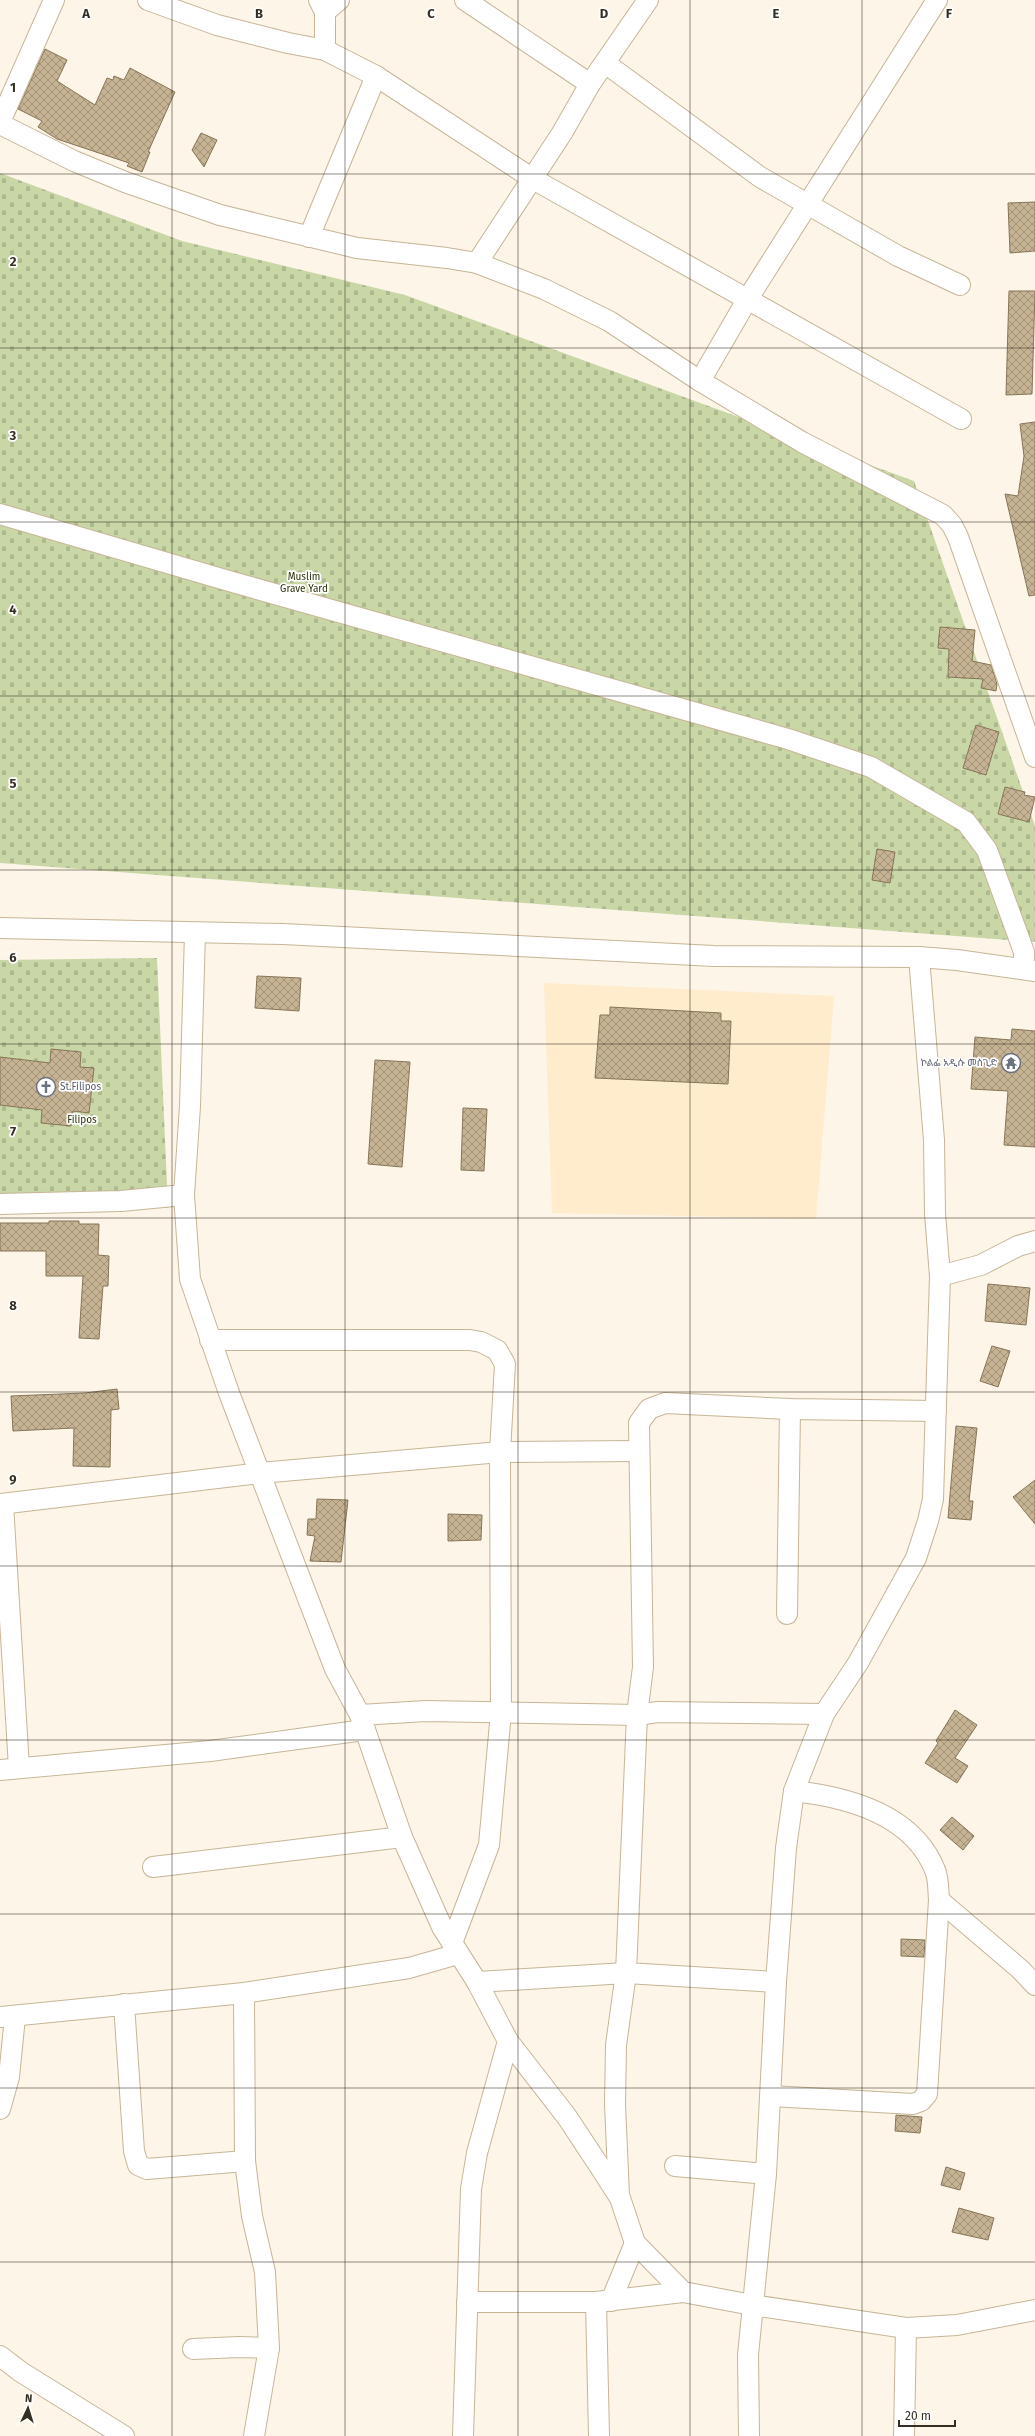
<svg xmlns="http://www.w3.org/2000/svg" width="1035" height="2436" font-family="'Fira Sans','Noto Sans Ethiopic',sans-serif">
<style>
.built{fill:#feeccc}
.cemetery{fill:url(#cemetery-stones)}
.building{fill:url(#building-cross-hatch);stroke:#867557}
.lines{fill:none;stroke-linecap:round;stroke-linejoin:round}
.minor-casing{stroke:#c7b596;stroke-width:22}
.minor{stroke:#fff;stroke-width:20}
.grid{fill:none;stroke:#352e22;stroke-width:1;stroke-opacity:0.55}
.labels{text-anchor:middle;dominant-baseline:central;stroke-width:3.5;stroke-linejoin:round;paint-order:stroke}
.park-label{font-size:10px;fill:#2a3307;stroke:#fff}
.worship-label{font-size:10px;fill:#5b616d;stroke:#fff;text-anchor:end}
.grid-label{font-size:13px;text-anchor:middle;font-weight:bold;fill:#352e22;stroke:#fff;stroke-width:3.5;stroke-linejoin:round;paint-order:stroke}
</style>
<defs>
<pattern id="cemetery-stones" width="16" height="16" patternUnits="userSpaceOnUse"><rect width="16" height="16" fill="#c9d7a6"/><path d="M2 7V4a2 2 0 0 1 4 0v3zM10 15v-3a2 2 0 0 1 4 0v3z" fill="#adb98f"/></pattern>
<pattern id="building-cross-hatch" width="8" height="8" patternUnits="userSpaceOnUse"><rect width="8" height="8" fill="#c5b394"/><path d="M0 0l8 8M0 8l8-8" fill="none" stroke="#a19278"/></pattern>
</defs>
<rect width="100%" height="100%" fill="#fcf5e8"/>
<path class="built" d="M544 983 834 996 816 1219 552 1213Z"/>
<g class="cemetery">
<path d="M0 173 182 241 405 295 914 481 1035 826V942L0 863Z"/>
<path d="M157 958 168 1208 0 1203V960Z"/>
</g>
<g class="building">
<path d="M45 49 67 60 57 81 95 105 107 78 113 80 114 76 124 80 130 68 175 92 148 152H150L142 172 127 166 129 163 57 139 38 127 42 121 18 109Z"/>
<path d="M201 133 217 140 204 167 192 150Z"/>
<path d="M1035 202V251L1010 253 1008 203Z"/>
<path d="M1009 291H1035L1032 394 1006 395Z"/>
<path d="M1035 422V595L1029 596 1005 494 1018 496 1024 456 1020 424Z"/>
<path d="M940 627 975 630 972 661 991 665 997 684 996 691 981 688 983 679 948 677 949 649 938 648Z"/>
<path d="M976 725 999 732 986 775 963 768Z"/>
<path d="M1005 787 1025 792 1024 795 1035 797 1029 822 998 814Z"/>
<path d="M877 849 895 852 890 883 872 880Z"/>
<path d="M257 976 301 978 299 1011 255 1008Z"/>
<path d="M610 1007 721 1013V1021H731L728 1084 595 1078 600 1015H610Z"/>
<path d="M1012 1029 1035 1031V1147L1004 1145 1008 1091 971 1089 975 1037 1011 1040Z"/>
<path d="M51 1049 81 1052 80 1067 94 1068 89 1113 73 1111 71 1126 41 1123 42 1110 0 1105V1057L50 1063Z"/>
<path d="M375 1060 410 1062 402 1167 368 1164Z"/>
<path d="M463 1108 487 1109 484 1171 461 1170Z"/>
<path d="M49 1221H79V1224H99L98 1255 109 1256 108 1286H103L99 1339 79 1338 83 1276H46V1251H0V1223H49Z"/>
<path d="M988 1284 1030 1288 1026 1325 985 1321Z"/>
<path d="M992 1346 1010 1351 998 1387 980 1381Z"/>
<path d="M117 1389 119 1409 111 1410 110 1467 73 1466 74 1428 13 1431 11 1396 85 1393Z"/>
<path d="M956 1426 977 1428 969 1501H973L971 1520 948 1518Z"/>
<path d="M1035 1480V1524L1013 1497Z"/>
<path d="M317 1499 348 1500 341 1562 310 1561 315 1536 307 1535 308 1519H316Z"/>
<path d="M448 1514 482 1515 481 1540 448 1541Z"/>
<path d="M955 1710 977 1725 955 1758 968 1766 957 1783 925 1763 938 1743 936 1741Z"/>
<path d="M952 1817 974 1836 963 1850 940 1830Z"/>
<path d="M901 1939 925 1940 924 1957 901 1956Z"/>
<path d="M896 2115 922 2117 920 2133 895 2131Z"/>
<path d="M946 2167 965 2173 960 2190 941 2185Z"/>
<path d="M959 2208 994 2218 988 2240 952 2232Z"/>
</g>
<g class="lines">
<g class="minor-casing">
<g id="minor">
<path d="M148 0 217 25 288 43 325 50 376 76 533 179 961 419"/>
<path d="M319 0 325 12V50"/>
<path d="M465 0 590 84"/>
<path d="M325 12 339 0"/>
<path d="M605 63 760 177 898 256 960 285"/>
<path d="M0 122 54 0"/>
<path d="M0 124 74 161 125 182 220 215 357 248 447 258 477 263 544 289 609 321 700 381 802 442 943 515 952 525 958 537 1035 757"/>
<path d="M309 237 376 76"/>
<path d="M477 263 562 133 590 84 648 0"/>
<path d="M700 381 747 300 937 0"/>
<path d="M0 514 222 579 788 739 871 767 966 822 987 850 1024 952V969"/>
<path d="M0 928 283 934 714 956 919 957 957 960 1035 971"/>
<path d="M195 933 190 1106 184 1195 190 1279 229 1393 335 1669 360 1715 402 1837 442 1927 477 1982 508 2041 567 2117 600 2167 620 2198 635 2243 683 2292 752 2305 906 2328 957 2325 1035 2310"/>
<path d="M0 1204 121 1201 184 1195"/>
<path d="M940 1276 981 1265 1018 1246 1035 1241"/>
<path d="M210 1340H470L481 1342 497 1350 505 1364 500 1452 501 1712 489 1845 452 1943"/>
<path d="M0 1504 260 1473 500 1452 638 1451"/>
<path d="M3 1504 19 1768"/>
<path d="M787 1614 790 1409"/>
<path d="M360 1715 426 1711 637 1715 658 1712 824 1714"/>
<path d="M0 1770 210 1751 364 1730"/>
<path d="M153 1867 402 1837"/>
<path d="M939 1900 1021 1970 1035 1985"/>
<path d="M477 1982 626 1973 616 2045 615 2104 619 2196"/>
<path d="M776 1982 626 1973 637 1715 643 1667 639 1423 649 1409 665 1403 790 1409 936 1411"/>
<path d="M244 1993 245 2161 252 2216 265 2272 269 2348 254 2436"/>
<path d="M124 2004 134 2151 138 2165 147 2169 245 2161"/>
<path d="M0 2017 244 1993 409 1968 458 1954"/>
<path d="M771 2096 913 2104 921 2101 927 2094 939 1900C938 1891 939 1879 935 1870 913 1815 848 1797 794 1791"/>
<path d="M0 2109 9 2077 15 2017"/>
<path d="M675 2166 766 2174"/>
<path d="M611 2301 635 2243"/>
<path d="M467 2302H596L683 2292"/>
<path d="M596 2302 599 2436"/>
<path d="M193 2349 239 2347 269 2348"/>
<path d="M0 2356 21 2372 124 2436"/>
<path d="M463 2436 471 2189 477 2153 508 2041"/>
<path d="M749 2436 748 2355 766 2174 776 1982 786 1848 794 1791 824 1714 858 1663 916 1558 928 1521 933 1499 940 1276 935 1214 934 1140 919 957"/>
<path d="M904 2436 906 2328"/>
</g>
</g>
<use href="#minor" class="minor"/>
</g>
<path class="grid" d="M172 0V2436M345 0V2436M518 0V2436M690 0V2436M862 0V2436M0 174H1035M0 348H1035M0 522H1035M0 696H1035M0 870H1035M0 1044H1035M0 1218H1035M0 1392H1035M0 1566H1035M0 1740H1035M0 1914H1035M0 2088H1035M0 2262H1035"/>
<defs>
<g id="temple-ring" transform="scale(1)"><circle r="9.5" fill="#fff" stroke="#6b7280" stroke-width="1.5"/><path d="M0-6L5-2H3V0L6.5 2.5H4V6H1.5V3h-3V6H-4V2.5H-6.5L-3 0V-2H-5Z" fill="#6b7280"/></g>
<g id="church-ring" transform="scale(1)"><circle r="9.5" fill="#fff" stroke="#6b7280" stroke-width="1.5"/><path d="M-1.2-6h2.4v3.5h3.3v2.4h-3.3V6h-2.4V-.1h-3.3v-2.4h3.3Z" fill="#6b7280"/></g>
</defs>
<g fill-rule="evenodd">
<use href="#temple-ring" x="1011" y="1063"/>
<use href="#church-ring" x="46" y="1087"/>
</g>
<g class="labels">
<g class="park-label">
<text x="304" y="577">Muslim<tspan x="304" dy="12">Grave Yard</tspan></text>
<text x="82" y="1120">Filipos</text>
</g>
<g class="worship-label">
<text x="997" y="1063">ኮልፌ አዲሱ መስጊድ</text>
<text x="60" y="1087" text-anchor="start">St.Filipos</text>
</g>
</g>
<g class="grid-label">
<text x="86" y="18">A</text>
<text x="259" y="18">B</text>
<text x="431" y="18">C</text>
<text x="604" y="18">D</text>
<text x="776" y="18">E</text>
<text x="949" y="18">F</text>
<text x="13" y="92">1</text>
<text x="13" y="266">2</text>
<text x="13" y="440">3</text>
<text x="13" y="614">4</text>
<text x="13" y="788">5</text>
<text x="13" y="962">6</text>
<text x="13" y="1136">7</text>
<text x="13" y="1310">8</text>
<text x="13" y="1484">9</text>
</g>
<g transform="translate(28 2408) rotate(4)" stroke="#ffffff" stroke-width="3" paint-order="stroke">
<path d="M0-3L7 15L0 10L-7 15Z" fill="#352e22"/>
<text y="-6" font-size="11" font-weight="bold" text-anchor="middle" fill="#352e22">N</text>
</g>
<path d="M899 2420v6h56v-6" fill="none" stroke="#352e22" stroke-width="2"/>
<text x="905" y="2420" font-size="12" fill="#352e22" stroke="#ffffff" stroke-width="3" paint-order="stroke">20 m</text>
</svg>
